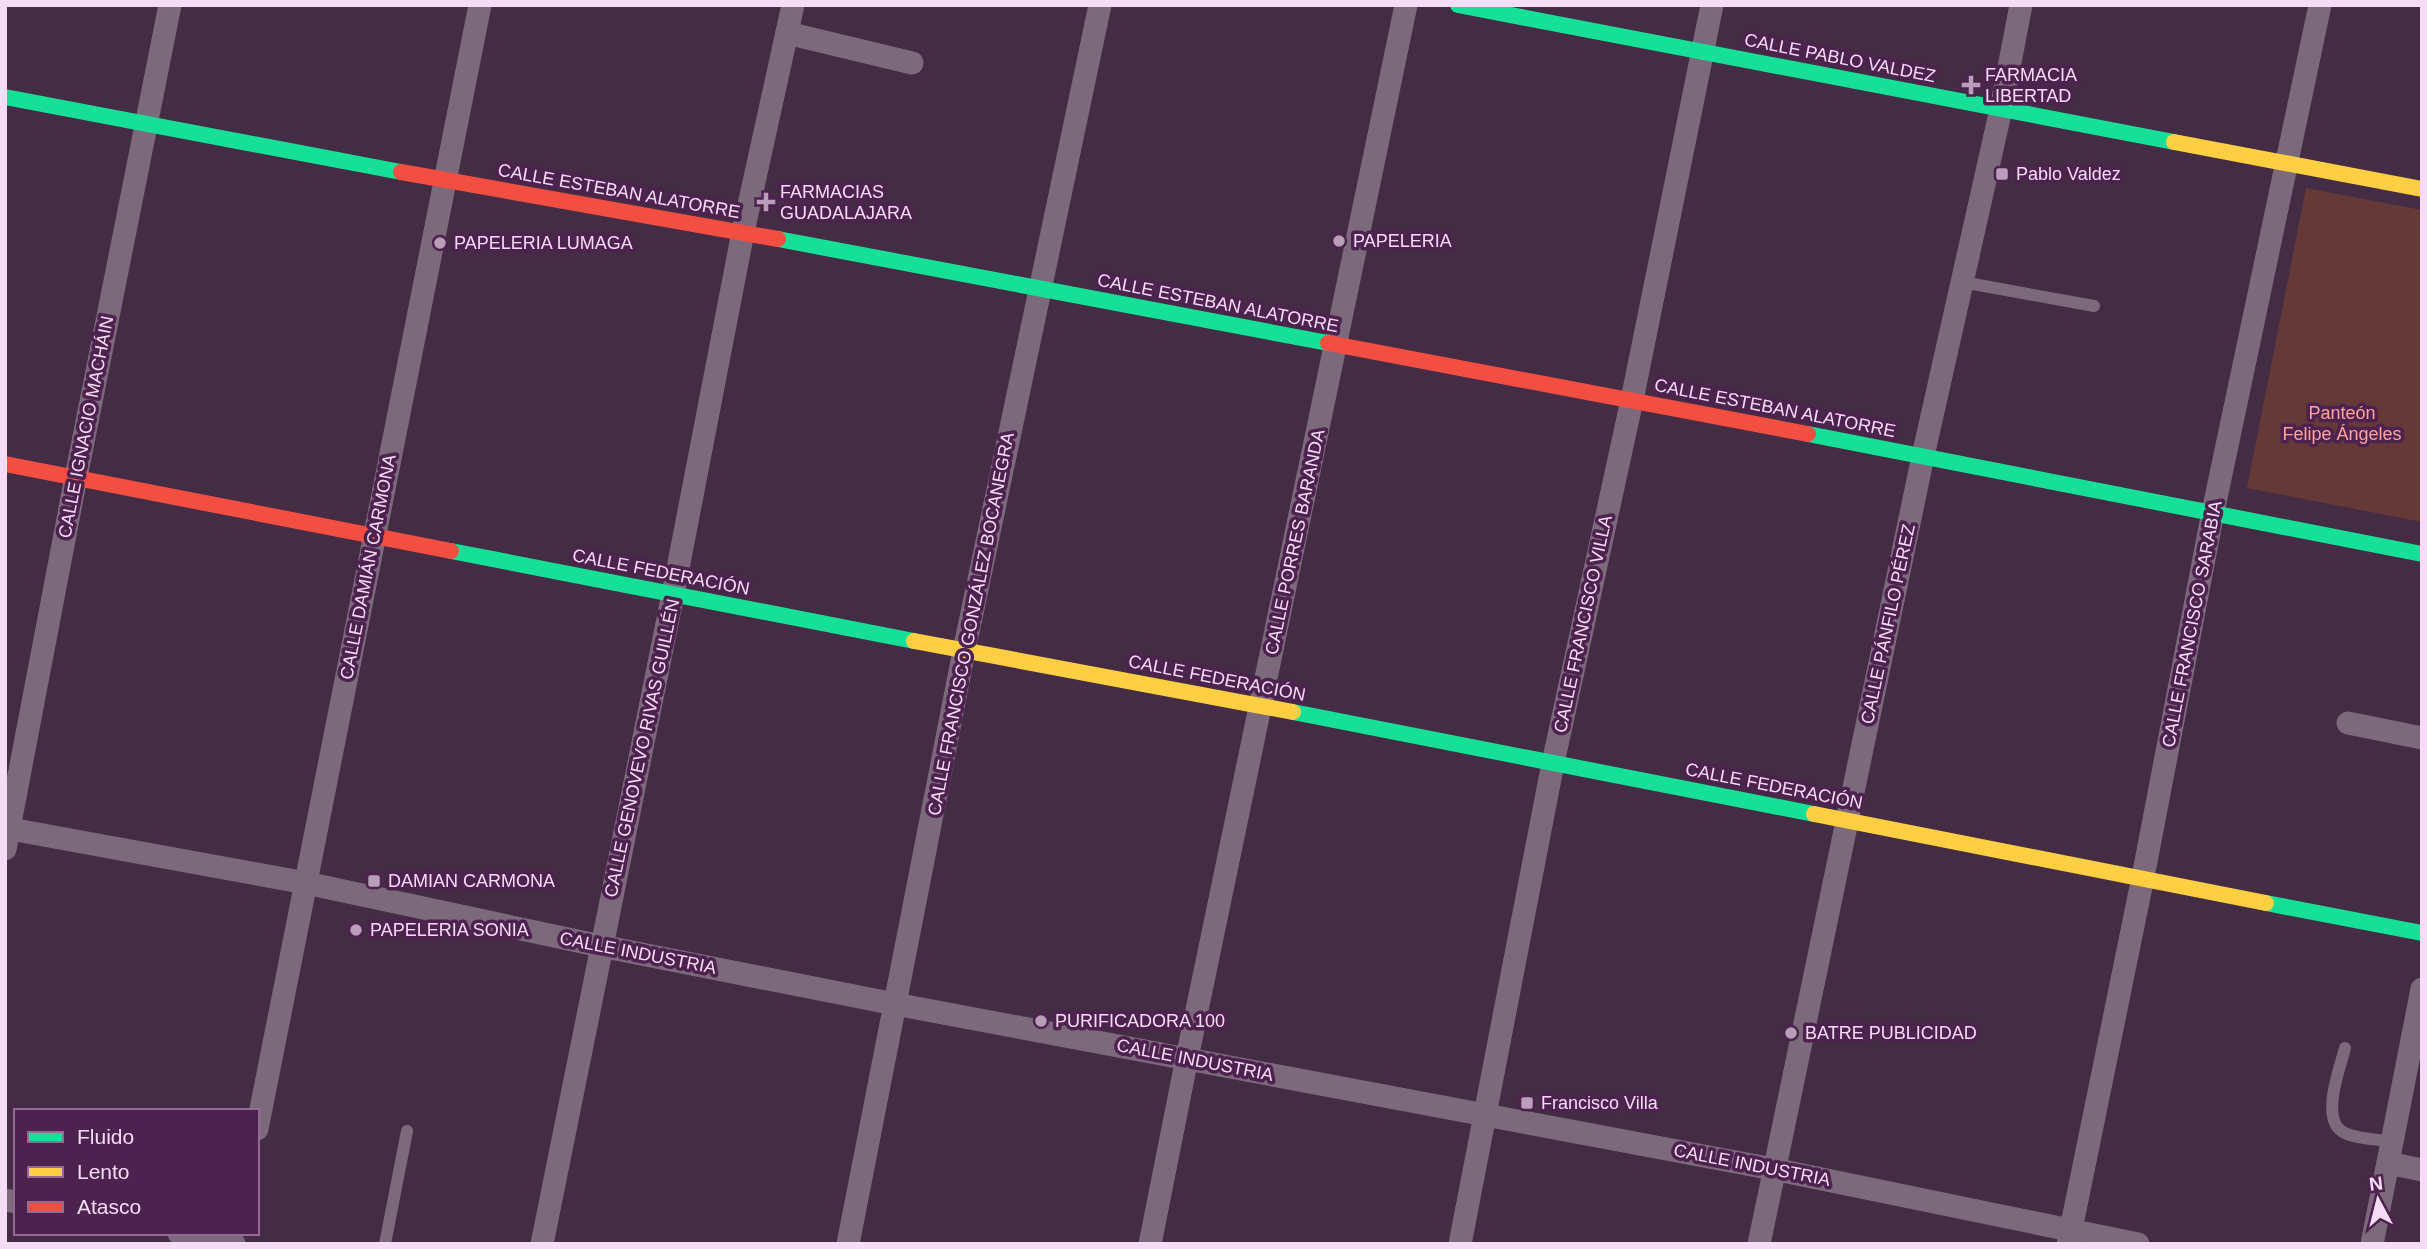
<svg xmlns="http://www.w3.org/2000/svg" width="2427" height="1249" font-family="Arial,sans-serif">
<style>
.green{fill:#653938}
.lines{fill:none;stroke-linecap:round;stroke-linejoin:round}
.lane{stroke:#7c697c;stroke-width:12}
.street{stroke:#7c697c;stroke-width:23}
.fast{stroke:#16e098;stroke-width:16}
.slow{stroke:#ffcf43;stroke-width:16}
.jam{stroke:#f24e42;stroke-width:16}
.poi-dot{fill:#b89eb8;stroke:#4d224f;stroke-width:2.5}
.labels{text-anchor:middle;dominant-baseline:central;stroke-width:7;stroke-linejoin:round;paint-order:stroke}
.street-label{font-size:18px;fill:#f7dcf7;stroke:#4d224f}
.poi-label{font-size:18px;fill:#f7dcf7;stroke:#4d224f;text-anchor:start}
.park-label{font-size:18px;fill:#ffa39a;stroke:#4d224f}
</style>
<rect width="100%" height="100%" fill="#442c44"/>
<path class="green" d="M2306 188 2422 210V522L2247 488Z"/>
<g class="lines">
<g class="lane">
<path d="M1962 282 2094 306"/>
<path d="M2345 1048C2340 1068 2320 1119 2343 1132 2355 1139 2378 1139 2392 1142"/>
<path d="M385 1244 407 1131"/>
</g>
<g class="street">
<path d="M787 33 912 63"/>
<path d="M2348 723 2422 738"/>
<path d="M5 828 306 883 601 946 895 1004 1773 1169 2138 1244"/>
<path d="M5 849 76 477 170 5"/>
<path d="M257 1129 480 5"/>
<path d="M2388 1163 2422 1170"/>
<path d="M5 1200 16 1202"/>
<path d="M179 1233 234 1244"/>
<path d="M542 1244 673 594 743 232 793 5"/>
<path d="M848 1244 964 651 1100 5"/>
<path d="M1150 1244 1187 1058 1406 5"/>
<path d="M1460 1244 1553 763 1632 400 1712 5"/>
<path d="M1759 1244 1923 456 2001 109 2021 5"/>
<path d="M2068 1244 2143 877 2213 512 2320 5"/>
<path d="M2372 1244 2422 989"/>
</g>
<g class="fast">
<path d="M1458 5 2174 142"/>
<path d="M5 97 401 172"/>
<path d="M778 239 1328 343"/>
<path d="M1808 434 2422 554"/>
<path d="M451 551 914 641"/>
<path d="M1293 712 1814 814"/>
<path d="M2266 903 2422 933"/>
</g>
<g class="slow">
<path d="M2174 142 2422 189"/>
<path d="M914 641 1293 712"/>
<path d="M1814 814 2266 903"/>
</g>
<g class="jam">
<path d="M401 172 778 239"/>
<path d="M1328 343 1808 434"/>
<path d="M5 464 451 551"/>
</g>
</g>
<g class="poi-dot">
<path d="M1967.5 74.5h7v7h7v7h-7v7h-7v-7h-7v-7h7z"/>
<rect x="1995" y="167" width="14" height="14" rx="3.5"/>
<path d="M762.5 191.5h7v7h7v7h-7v7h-7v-7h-7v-7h7z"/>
<circle cx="1339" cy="241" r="7"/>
<circle cx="440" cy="243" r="7"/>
<rect x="367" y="874" width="14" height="14" rx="3.5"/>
<circle cx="356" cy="930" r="7"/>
<circle cx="1041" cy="1021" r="7"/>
<circle cx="1791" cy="1033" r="7"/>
<rect x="1520" y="1096" width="14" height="14" rx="3.5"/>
</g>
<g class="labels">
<g class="street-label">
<text transform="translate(1840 58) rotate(11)">CALLE PABLO VALDEZ</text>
<text transform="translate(619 191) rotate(10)">CALLE ESTEBAN ALATORRE</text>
<text transform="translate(1218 303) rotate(11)">CALLE ESTEBAN ALATORRE</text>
<text transform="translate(1775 408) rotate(11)">CALLE ESTEBAN ALATORRE</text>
<text transform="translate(86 427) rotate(-79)">CALLE IGNACIO MACHÁIN</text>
<text transform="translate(1295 542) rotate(-78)">CALLE PORRES BARANDA</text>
<text transform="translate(368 567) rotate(-79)">CALLE DAMIÁN CARMONA</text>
<text transform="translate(661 572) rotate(11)">CALLE FEDERACIÓN</text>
<text transform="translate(971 624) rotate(-79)">CALLE FRANCISCO GONZÁLEZ BOCANEGRA</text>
<text transform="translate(1583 624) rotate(-78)">CALLE FRANCISCO VILLA</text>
<text transform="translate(1888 624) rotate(-78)">CALLE PÁNFILO PÉREZ</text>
<text transform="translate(2192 624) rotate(-79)">CALLE FRANCISCO SARABIA</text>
<text transform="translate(1217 678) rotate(11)">CALLE FEDERACIÓN</text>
<text transform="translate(642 748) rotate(-78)">CALLE GENOVEVO RIVAS GUILLÉN</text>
<text transform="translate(1774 786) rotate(11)">CALLE FEDERACIÓN</text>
<text transform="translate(638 953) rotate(11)">CALLE INDUSTRIA</text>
<text transform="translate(1195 1060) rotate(11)">CALLE INDUSTRIA</text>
<text transform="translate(1752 1165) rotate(11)">CALLE INDUSTRIA</text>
</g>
<g class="poi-label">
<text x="1985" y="75">FARMACIA<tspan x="1985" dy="21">LIBERTAD</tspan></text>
<text x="2016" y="174">Pablo Valdez</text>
<text x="780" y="192">FARMACIAS<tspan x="780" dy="21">GUADALAJARA</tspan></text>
<text x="1353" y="241">PAPELERIA</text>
<text x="454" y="243">PAPELERIA LUMAGA</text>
<text x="388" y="881">DAMIAN CARMONA</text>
<text x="370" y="930">PAPELERIA SONIA</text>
<text x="1055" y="1021">PURIFICADORA 100</text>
<text x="1805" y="1033">BATRE PUBLICIDAD</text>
<text x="1541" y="1103">Francisco Villa</text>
</g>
<g class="park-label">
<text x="2342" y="413">Panteón<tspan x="2342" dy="21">Felipe Ángeles</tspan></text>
</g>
</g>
<rect width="2427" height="1249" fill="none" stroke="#f7dcf7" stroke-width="14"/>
<rect x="14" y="1109" width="245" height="126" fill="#4d224f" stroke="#916c92" stroke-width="2"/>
<rect x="28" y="1132" width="35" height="10" fill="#16e098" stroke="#916c92" stroke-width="2"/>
<text x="77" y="1144" font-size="21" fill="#f7dcf7">Fluido</text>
<rect x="28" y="1167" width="35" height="10" fill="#ffcf43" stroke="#916c92" stroke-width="2"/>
<text x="77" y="1179" font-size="21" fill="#f7dcf7">Lento</text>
<rect x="28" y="1202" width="35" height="10" fill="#f24e42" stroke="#916c92" stroke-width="2"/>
<text x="77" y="1214" font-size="21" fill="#f7dcf7">Atasco</text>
<g transform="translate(2378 1200) rotate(353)" stroke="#4d224f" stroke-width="5" paint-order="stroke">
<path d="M0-5L12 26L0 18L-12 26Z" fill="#f7dcf7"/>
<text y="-10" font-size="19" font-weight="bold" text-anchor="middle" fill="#f7dcf7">N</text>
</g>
</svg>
